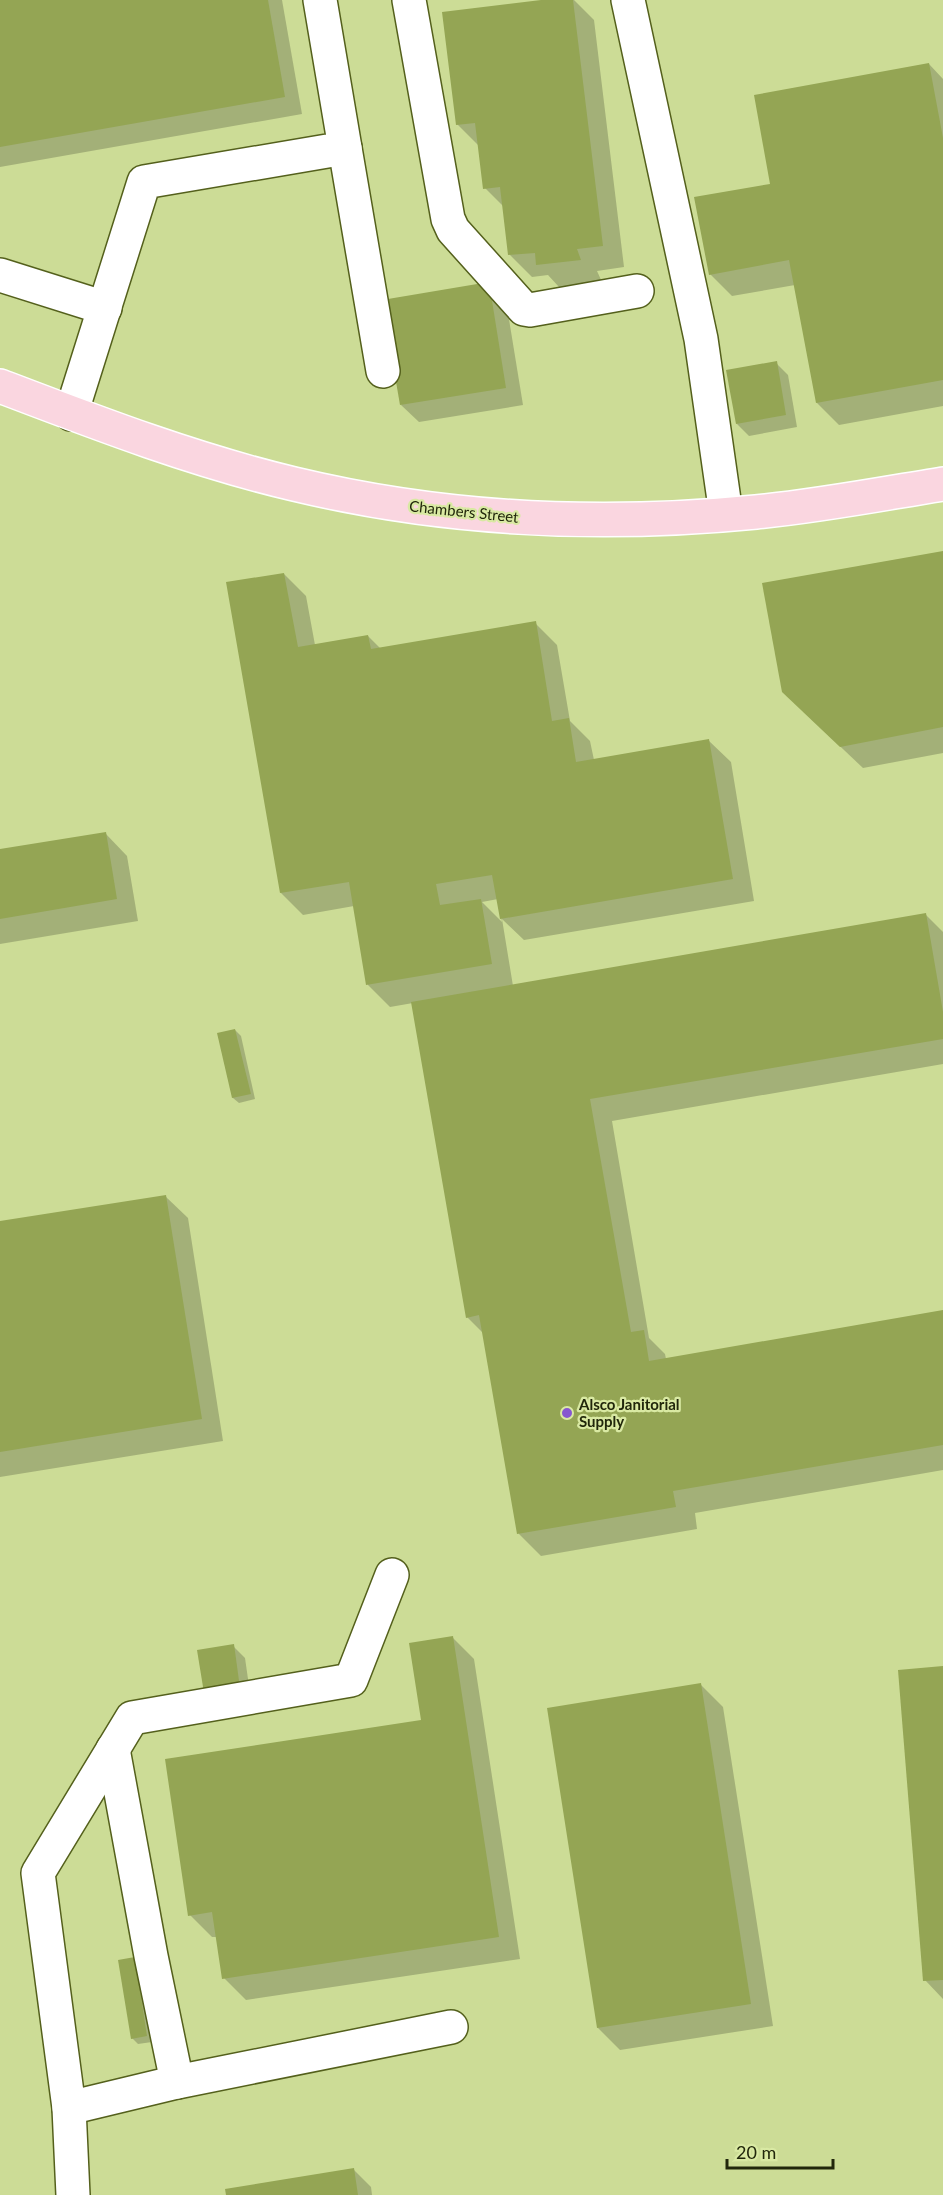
<svg xmlns="http://www.w3.org/2000/svg" width="943" height="2195" font-family="Lato,sans-serif">
<style>
.shadow{fill:#0003;fill-rule:evenodd}
.building{fill:#94a554}
.lines{fill:none;stroke-linecap:round;stroke-linejoin:round}
.minor-casing{stroke:#54601c;stroke-width:36}
.major-casing{stroke:#fff;stroke-width:36}
.minor{stroke:#fff;stroke-width:33}
.major{stroke:#fad6e0;stroke-width:33}
.poi-dot{fill:#8757d0;stroke:#d9e9a3;stroke-width:2}
.labels{text-anchor:middle;dominant-baseline:central;stroke-width:4.5;stroke-linejoin:round;paint-order:stroke}
.street-label{font-size:15px;fill:#21270b;stroke:#d9e9a3}
.poi-label{font-size:15px;font-weight:bold;fill:#21270b;stroke:#d9e9a3;text-anchor:start}
</style>
<rect width="100%" height="100%" fill="#ccdc96"/>
<g class="shadow">
<path d="M0 0H282L302 114 0 167Z"/>
<path d="M553 0H574L594 20 624 267 597 271 602 282 559 287 548 275 532 277 510 255 504 207 485 188 480 147 457 124Z"/>
<path d="M929 64 943 79V406L839 425 817 403 795 285 732 296 710 274Z"/>
<path d="M488 283 506 301 523 405 419 422 401 405Z"/>
<path d="M776 363 788 375 797 427 749 436 737 424Z"/>
<path d="M943 552V753L863 768 806 714Z"/>
<path d="M284 574 306 596 315 645 368 636 381 649 535 623 557 645 570 721 590 741 594 760 708 740 731 762 754 901 524 940 502 919 513 986 926 915 943 932V1064L612 1121 649 1338 665 1354 666 1359 943 1312V1470L695 1513 697 1529 541 1556 519 1534 484 1334 467 1317 413 1003 390 1007 368 985 354 906 303 915 281 893ZM498 899 502 922 482 902Z"/>
<path d="M105 833 127 856 138 921 0 944V851Z"/>
<path d="M235 1030 241 1036 255 1099 239 1103 233 1098Z"/>
<path d="M165 1196 188 1218 223 1441 0 1477V1223Z"/>
<path d="M452 1637 474 1659 520 1959 246 2000 224 1978 217 1937H212L190 1915 423 1721Z"/>
<path d="M233 1646 245 1658 251 1700 217 1705Z"/>
<path d="M943 1668V1999L925 1980Z"/>
<path d="M701 1685 723 1707 773 2026 620 2050 598 2028Z"/>
<path d="M120 1961 140 1965 152 2042 138 2044 132 2038Z"/>
<path d="M353 2169 371 2187 372 2195H227Z"/>
</g>
<g class="building">
<path d="M0 0H268L285 97 0 147Z"/>
<path d="M541 0H573L603 246 577 249 581 260 536 265 535 253 508 255 500 187 483 189 475 123 456 125 442 12Z"/>
<path d="M929 63 943 138V380L816 403 789 260 709 275 694 197 770 184 754 95Z"/>
<path d="M489 282 506 388 400 405 382 300Z"/>
<path d="M777 361 786 415 736 424 726 370Z"/>
<path d="M943 551V727L840 747 782 692 762 583Z"/>
<path d="M284 573 298 647 368 635 371 649 536 621 552 721 569 718 576 762 709 739 733 879 500 919 492 875 436 884 440 905 481 899 492 964 366 985 349 882 280 893 226 582Z"/>
<path d="M106 832 117 899 0 919V849Z"/>
<path d="M926 913 943 1012V1039L590 1099 631 1332 644 1330 649 1361 943 1310V1445L673 1491 676 1507 517 1534 479 1315 466 1318 411 1002Z"/>
<path d="M235 1029 251 1094 232 1098 217 1033Z"/>
<path d="M166 1195 202 1419 0 1452V1221Z"/>
<path d="M453 1636 499 1937 222 1979 212 1912 188 1916 165 1759 421 1720 409 1643Z"/>
<path d="M234 1644 240 1688 204 1693 197 1650Z"/>
<path d="M943 1666V1980L923 1981 898 1670Z"/>
<path d="M701 1683 751 2004 597 2028 547 1708Z"/>
<path d="M135 1957 147 2036 131 2039 118 1960Z"/>
<path d="M354 2168 358 2195H226L225 2189Z"/>
</g>
<g class="lines">
<g class="minor-casing">
<g id="minor">
<path d="M409 0 448 219 453 230 524 309 530 310 637 291"/>
<path d="M628 0 701 339 726 514"/>
<path d="M345 148 383 371"/>
<path d="M0 275 105 308"/>
<path d="M71 414 144 182 345 148 320 0"/>
<path d="M177 2082 451 2027"/>
<path d="M69 2108 177 2082 151 1956 113 1749"/>
<path d="M73 2195 69 2108 38 1873 132 1718 351 1680 392 1575"/>
</g>
</g>
<g class="major-casing">
<path id="major" d="M0 386C97 423 193 460 294 484 444 520 603 527 756 512 819 506 881 494 943 484"/>
</g>
<use href="#minor" class="minor"/>
<use href="#major" class="major"/>
</g>
<circle class="poi-dot" cx="567" cy="1413" r="6"/>
<g class="labels">
<g class="street-label">
<text transform="translate(464 511) rotate(6)">Chambers Street</text>
</g>
<g class="poi-label">
<text x="579" y="1404">Alsco Janitorial<tspan x="579" dy="17">Supply</tspan></text>
</g>
</g>
<path d="M727 2159v9h106v-9" fill="none" stroke="#21270b" stroke-width="3"/>
<text x="736" y="2159" font-size="18" fill="#21270b" stroke="#d9e9a3" stroke-width="4.5" paint-order="stroke">20 m</text>
</svg>
